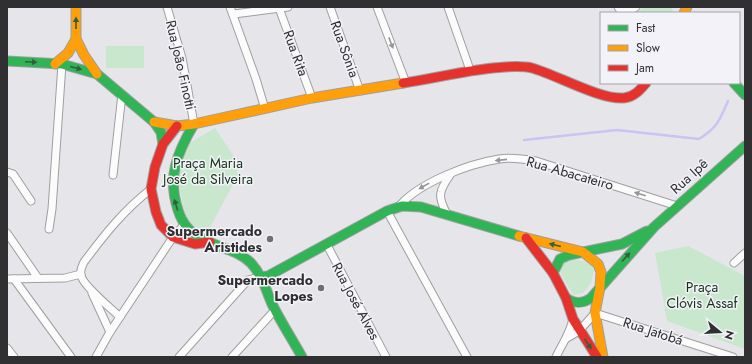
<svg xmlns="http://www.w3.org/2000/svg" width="752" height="364" font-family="Jost,sans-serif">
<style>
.green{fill:#c8e7cd}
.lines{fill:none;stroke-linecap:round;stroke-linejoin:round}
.stream{stroke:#ccc2f4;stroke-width:2.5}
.street-casing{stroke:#9f9fa1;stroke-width:9}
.fast-casing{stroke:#9f9fa1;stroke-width:11}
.slow-casing{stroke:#9f9fa1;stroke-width:11}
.jam-casing{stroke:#9f9fa1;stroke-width:11}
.street{stroke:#fbfbfc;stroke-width:7}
.fast{stroke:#30b455;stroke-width:9}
.slow{stroke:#ff9f0a;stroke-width:9}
.jam{stroke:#e5322d;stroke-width:9}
.oneway{fill:#305e3f}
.oneway2{fill:#969698}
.poi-dot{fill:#706f73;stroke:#f3f2f8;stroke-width:1.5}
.labels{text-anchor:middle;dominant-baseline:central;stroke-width:3;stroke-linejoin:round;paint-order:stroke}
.street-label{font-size:14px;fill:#303033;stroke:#f3f2f8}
.park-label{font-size:14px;fill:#143419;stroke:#f3f2f8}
.poi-label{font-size:14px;font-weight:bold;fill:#303033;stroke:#f3f2f8;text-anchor:end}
</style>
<rect width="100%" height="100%" fill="#e6e5ea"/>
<g class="green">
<path d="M645 7H671L673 11V13H635Z"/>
<rect x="106" y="46" width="38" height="22"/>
<path d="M215 128 233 155 238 175 208 231 193 226 184 213 178 178 185 152 190 143Z"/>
<path d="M688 246 745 276V349L667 321 665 311 664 310 665 308 655 253Z"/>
<path d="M567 260C578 260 589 259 594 270L591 283 583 293 573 295 559 270 562 264Z"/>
</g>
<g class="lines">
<path class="stream" d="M524 140 617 130 699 139C718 127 719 121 728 101"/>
<g class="street-casing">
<g id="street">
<path d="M167 7 182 58 194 124"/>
<path d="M230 7 256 79 265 109"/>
<path d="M330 7 360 91"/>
<path d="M377 7 406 83"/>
<path d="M448 7 470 70"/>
<path d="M618 7 620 10H631L636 7"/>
<path d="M279 8 312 98"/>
<path d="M234 14 288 7"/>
<path d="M7 172 13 174 31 201"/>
<path d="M113 175 122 94"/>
<path d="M400 205C421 182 468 164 499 159 511 157 524 159 536 161L677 206"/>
<path d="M387 211 467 357"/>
<path d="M447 214C437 196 439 191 450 175"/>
<path d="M49 229 52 209 62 64"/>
<path d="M7 233 38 278"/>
<path d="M327 245 386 357"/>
<path d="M734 263 745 253"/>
<path d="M7 279 65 278 81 274"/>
<path d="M14 279 71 357"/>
<path d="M92 293 110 332"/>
<path d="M120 317C112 309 82 285 81 275 80 271 82 266 84 262 105 234 123 211 151 189"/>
<path d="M567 338 579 331 595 313 733 357"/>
<path d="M7 348 14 357"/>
<path d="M96 357 110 332 173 237 184 225"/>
<path d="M179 357 248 280 260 277"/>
<path d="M232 357 275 310"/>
<path d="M556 357C562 344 570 334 573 319"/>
</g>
</g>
<g class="fast-casing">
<g id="fast">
<path d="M7 61 62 64 97 74 154 122 161 132 163 144"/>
<path d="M734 83 745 95"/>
<path d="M194 124C177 153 167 177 178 210 182 223 190 233 203 239 219 248 238 250 251 263 262 275 266 290 272 304 281 322 292 339 302 357"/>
<path d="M553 273 560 259 569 255 622 244 647 231"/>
<path d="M260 277 268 276 387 211 402 206 421 207 519 236"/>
<path d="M566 298C575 304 582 304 591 298L654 227 745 146"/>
</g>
</g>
<g class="slow-casing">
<g id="slow">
<path d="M76 7V39L84 55 97 74"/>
<path d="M684 13 687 7"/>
<path d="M55 64 68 53 76 39"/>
<path d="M154 122 177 126 194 124 312 98 403 83"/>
<path d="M519 236 583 252 598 264 601 272 600 287 595 313 603 357"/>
</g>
</g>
<g class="jam-casing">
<g id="jam">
<path d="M403 83C433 79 462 71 493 68 506 67 519 65 532 68 557 75 600 100 624 98 634 97 640 90 646 83"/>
<path d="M177 126 163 144 155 167 151 189 156 212 161 225 173 237 195 244 210 242"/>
<path d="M526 238 553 273 566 298 573 319 597 357"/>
</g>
</g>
<use href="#street" class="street"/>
<use href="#fast" class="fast"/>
<use href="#slow" class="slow"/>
<use href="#jam" class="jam"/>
</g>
<defs><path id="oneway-solid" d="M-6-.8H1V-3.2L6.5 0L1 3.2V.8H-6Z"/></defs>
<g class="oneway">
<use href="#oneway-solid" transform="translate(76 23) rotate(-90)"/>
<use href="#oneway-solid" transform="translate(31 62) rotate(3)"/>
<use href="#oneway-solid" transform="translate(76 68) rotate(15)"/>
<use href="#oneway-solid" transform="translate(176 205) rotate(-107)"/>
<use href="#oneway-solid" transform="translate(555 245) rotate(-166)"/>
<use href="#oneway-solid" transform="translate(626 257) rotate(-48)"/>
<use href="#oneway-solid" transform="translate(588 344) rotate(56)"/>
</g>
<g class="oneway2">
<use href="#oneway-solid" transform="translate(391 43) rotate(69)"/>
<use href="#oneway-solid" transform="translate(501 160) rotate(174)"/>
<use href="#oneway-solid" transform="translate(424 186) rotate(151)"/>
<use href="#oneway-solid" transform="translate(640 194) rotate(-162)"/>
</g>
<g class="poi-dot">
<circle cx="270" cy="239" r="4"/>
<circle cx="321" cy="288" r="4"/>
</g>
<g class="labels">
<g class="street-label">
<text transform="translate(345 49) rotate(70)">Rua Sônia</text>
<text transform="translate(296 53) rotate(70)">Rua Rita</text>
<text transform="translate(181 65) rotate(77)">Rua João Finotti</text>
<text transform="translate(570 173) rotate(16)">Rua Abacateiro</text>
<text transform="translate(689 176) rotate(-42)">Rua Ipê</text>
<text transform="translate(356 301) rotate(62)">Rua José Alves</text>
<text transform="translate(653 331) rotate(18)">Rua Jatobá</text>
</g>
<g class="park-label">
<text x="208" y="163">Praça Maria<tspan x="208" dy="16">José da Silveira</tspan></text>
<text x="702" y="287">Praça<tspan x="702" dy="16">Clóvis Assaf</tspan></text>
</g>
<g class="poi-label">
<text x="262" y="231">Supermercado<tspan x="262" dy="16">Aristides</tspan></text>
<text x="313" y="280">Supermercado<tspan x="313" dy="16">Lopes</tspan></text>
</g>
</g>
<rect width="752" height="364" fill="none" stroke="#303033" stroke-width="16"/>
<rect x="600" y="12" width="140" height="72" fill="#f3f2f8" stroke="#a5a4a9"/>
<rect x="608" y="25" width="20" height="6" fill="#30b455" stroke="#a5a4a9"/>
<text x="636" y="32" font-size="12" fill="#303033">Fast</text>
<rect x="608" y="45" width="20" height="6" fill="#ff9f0a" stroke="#a5a4a9"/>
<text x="636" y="52" font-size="12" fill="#303033">Slow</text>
<rect x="608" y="65" width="20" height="6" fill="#e5322d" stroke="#a5a4a9"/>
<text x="636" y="72" font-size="12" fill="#303033">Jam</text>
<g transform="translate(720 332) rotate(108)" stroke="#f3f2f8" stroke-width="3" paint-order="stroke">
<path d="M0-3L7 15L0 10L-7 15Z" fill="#303033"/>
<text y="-6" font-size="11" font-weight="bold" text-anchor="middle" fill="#303033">N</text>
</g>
</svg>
